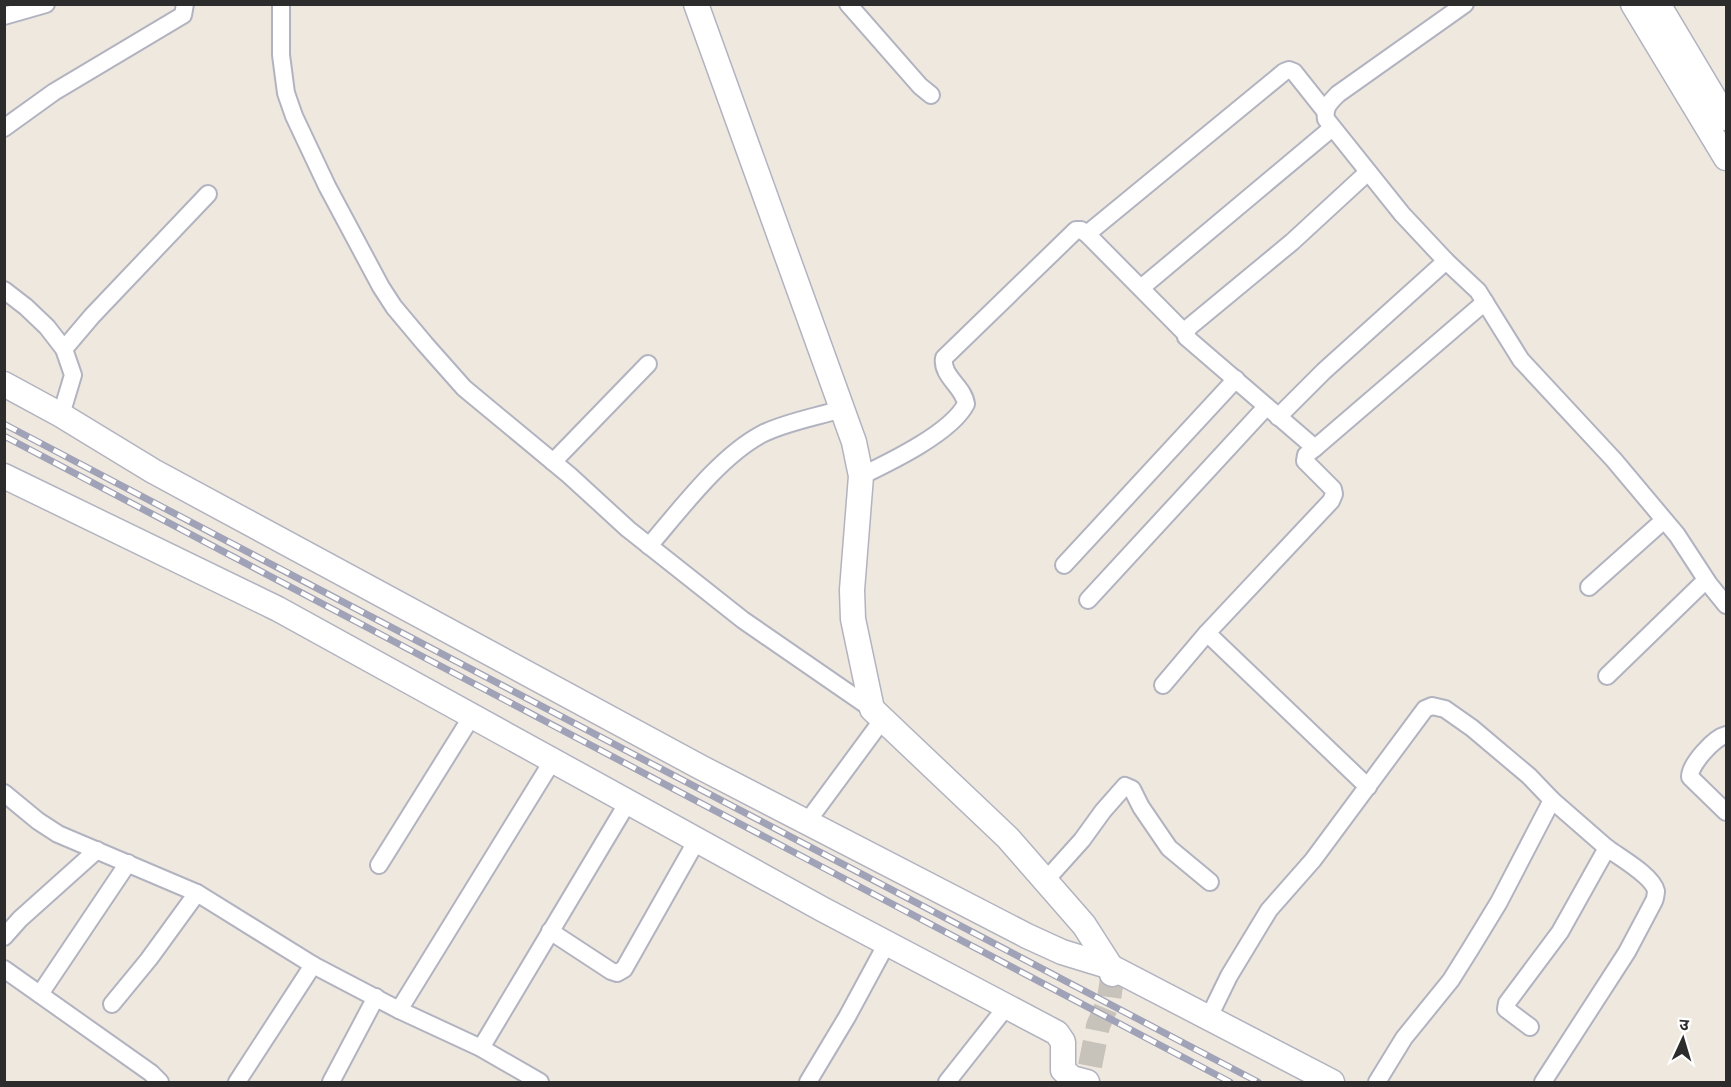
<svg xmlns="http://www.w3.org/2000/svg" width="1731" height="1087" font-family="'PT Sans','Noto Sans Devanagari',sans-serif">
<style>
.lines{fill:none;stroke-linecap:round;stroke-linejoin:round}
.secondary-tunnel{stroke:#c7c2ba;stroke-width:24;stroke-dasharray:24 12;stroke-linecap:butt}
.street-casing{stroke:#b2b3c0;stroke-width:20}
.secondary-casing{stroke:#b2b3c0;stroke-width:27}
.street{stroke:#fff;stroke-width:16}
.secondary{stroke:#fff;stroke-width:24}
.rail-casing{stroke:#a0a2b7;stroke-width:7}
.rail{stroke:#fff;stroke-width:4.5;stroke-dasharray:14;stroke-linecap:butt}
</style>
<rect width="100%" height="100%" fill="#eee8de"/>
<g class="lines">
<path class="secondary-tunnel" d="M1090 1066 1098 1026 1109 1000 1112 978"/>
<g class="street-casing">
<g id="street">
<path d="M281 4V55L286 93 294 116 327 186 381 287 394 307 425 344 464 388 569 475 628 529 743 620 872 709"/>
<path d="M848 4 920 86 931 95"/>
<path d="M1465 4 1338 94C1330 102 1324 107 1326 119L1402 214 1446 261 1478 291 1521 360 1614 460 1677 535 1709 584 1726 605"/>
<path d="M4 16 46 4"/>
<path d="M4 128 54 92 183 15 185 4"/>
<path d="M1368 172 1292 242 1188 328 1186 337 1315 448 1485 302"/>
<path d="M1087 234 1284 72 1289 70 1294 72 1325 111"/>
<path d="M1141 288 1332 128"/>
<path d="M4 290 26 307 47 327 64 349 73 375 61 415"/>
<path d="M64 349 92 316 208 194"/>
<path d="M1278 417 1324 371 1446 261"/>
<path d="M553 462 648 364"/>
<path d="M861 476C890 462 951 433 966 404 964 387 941 376 944 358L1076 230H1081L1087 234 1185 333"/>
<path d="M649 546C680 510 720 456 762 434 786 422 816 417 842 409"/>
<path d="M1064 565 1236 379"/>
<path d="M1589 587 1664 520"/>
<path d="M1088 600 1266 407"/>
<path d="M1207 633 1368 787"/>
<path d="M1607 676 1706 580"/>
<path d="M1163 685 1207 633 1331 501 1334 494 1333 489 1305 461 1306 455 1315 448"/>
<path d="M1726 735C1714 738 1690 764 1690 777L1726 812"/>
<path d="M4 793 38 821 58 834 197 893 313 965 399 1010 481 1048 540 1082"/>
<path d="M807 822 883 719"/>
<path d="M379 865 472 716"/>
<path d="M1046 880 1082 840 1103 811 1125 786 1132 789 1141 807 1169 848 1210 882"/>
<path d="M550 931 611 971 617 973 624 969 697 840"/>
<path d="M4 937 20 919 97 850"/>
<path d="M4 969 151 1073 160 1082"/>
<path d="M40 994 128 863"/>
<path d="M112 1004 149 959 197 893"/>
<path d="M399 1010 553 760"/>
<path d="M1209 1017 1229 976 1269 910 1313 860 1425 709 1432 706 1445 709 1472 728 1529 776 1552 800 1499 902 1471 948 1451 980 1404 1038 1377 1082"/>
<path d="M1530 1027 1506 1009 1507 1003 1560 932 1607 848 1552 800"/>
<path d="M481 1048 628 802"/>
<path d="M237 1082 313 965"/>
<path d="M331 1082 376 997"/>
<path d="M808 1082 847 1017 887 943"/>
<path d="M947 1082 1007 1006"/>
<path d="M1543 1082 1627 952 1654 901C1655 900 1656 892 1656 891 1653 876 1619 857 1607 848"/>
</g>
</g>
<g class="secondary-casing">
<g id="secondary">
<path d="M696 4 854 442 861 476 852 590 853 619 872 709 1008 838 1084 925 1111 967 1112 974"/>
<path d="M1633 4 1726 158"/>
<path d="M1658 4 1726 118"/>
<path d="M4 384 61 415 153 471 702 768 1027 936 1062 952 1111 967 1332 1082"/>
<path d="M4 476 278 609 822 909 1057 1033 1063 1042V1070L1072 1078 1087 1082"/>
</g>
</g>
<use href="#street" class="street"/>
<use href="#secondary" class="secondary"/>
<g class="rail-casing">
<g id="rail">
<path d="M4 424 1258 1082"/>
<path d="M4 436 1230 1082"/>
</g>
</g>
<use href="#rail" class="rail"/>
</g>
<rect width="1731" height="1087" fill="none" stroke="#2c2c2c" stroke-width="12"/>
<g transform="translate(1683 1039) rotate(4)" stroke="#ffffff" stroke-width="4.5" paint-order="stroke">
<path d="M0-4.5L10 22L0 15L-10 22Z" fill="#2c2c2c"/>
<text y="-9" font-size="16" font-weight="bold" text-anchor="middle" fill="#2c2c2c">उ</text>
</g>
</svg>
